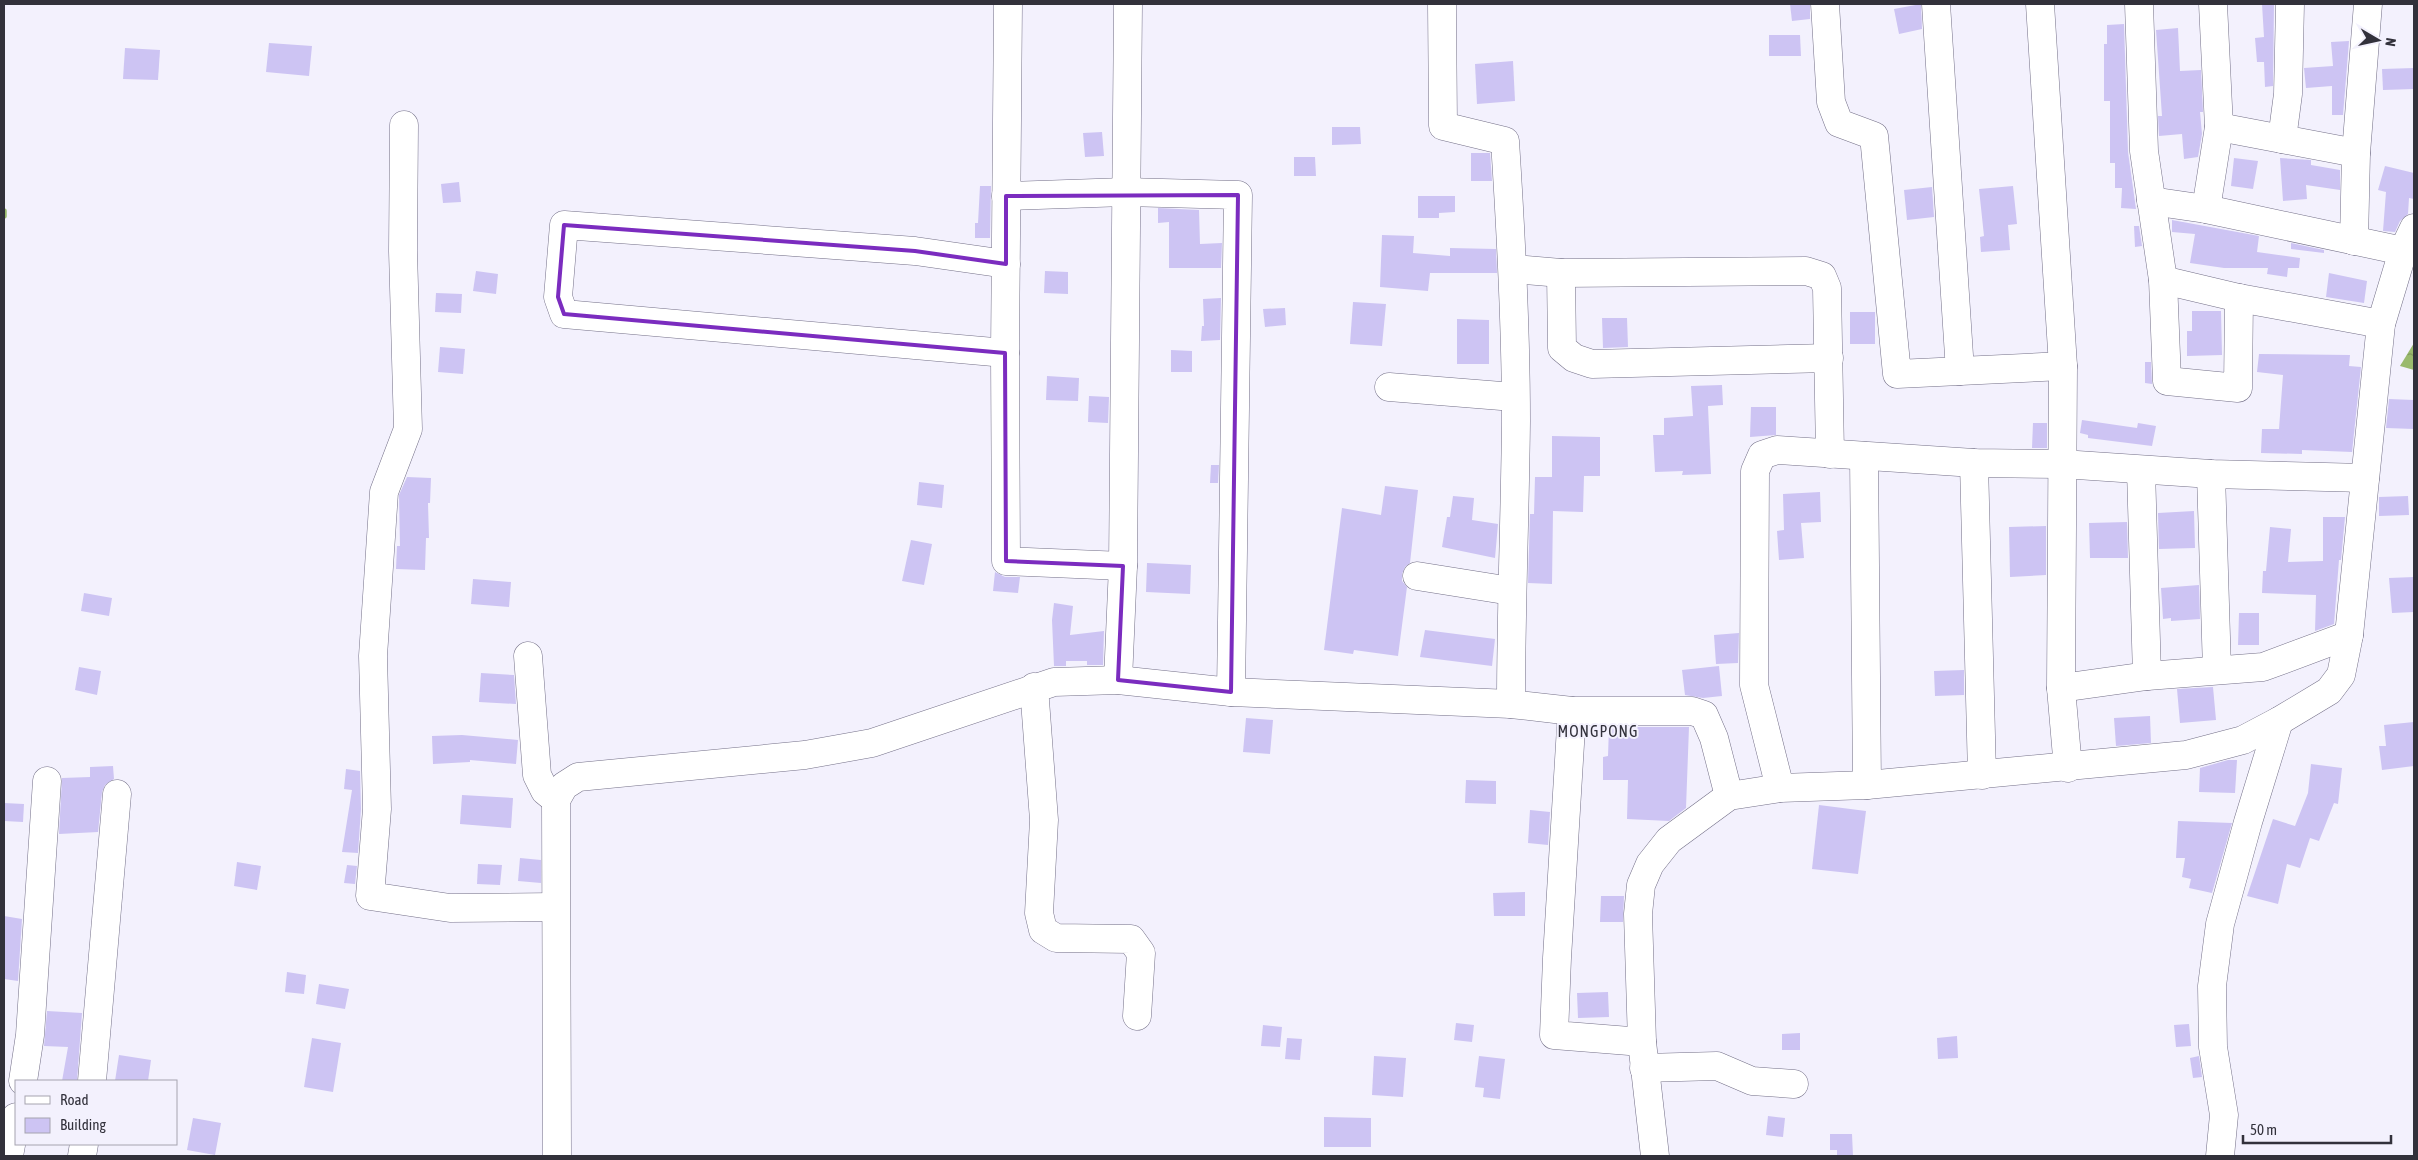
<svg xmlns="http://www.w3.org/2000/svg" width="2418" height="1160" font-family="'Asap Condensed',sans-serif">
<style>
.water{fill:url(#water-ripples)}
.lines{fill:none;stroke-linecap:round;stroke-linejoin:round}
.stream{stroke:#9aba6d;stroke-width:5.5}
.building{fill:#cdc4f3}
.minor-casing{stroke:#747088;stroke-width:29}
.minor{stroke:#fff;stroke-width:28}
.marked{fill:none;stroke:#7b2cbf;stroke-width:4;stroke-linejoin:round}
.labels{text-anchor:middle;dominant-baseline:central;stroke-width:4;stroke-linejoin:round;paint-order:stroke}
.quarter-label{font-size:16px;letter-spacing:1px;fill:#32313b;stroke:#f3f1fd}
</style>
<defs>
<pattern id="water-ripples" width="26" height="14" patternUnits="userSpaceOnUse" patternTransform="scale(1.25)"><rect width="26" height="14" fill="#9aba6d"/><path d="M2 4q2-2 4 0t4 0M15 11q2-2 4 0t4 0" fill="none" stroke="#7e985b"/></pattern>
</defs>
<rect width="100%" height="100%" fill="#f3f1fd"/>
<path class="water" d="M2414 343V370L2400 366Z"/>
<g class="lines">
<path class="stream" d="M4 211V216"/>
</g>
<g class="building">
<path d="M1790 4H1810V19L1792 21Z"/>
<path d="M1921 4 1922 29 1899 34 1894 9Z"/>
<path d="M2262 4H2274L2273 86 2265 87 2264 62H2257L2255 38 2264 37Z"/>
<path d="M2124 24 2128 152 2136 209 2121 208 2122 188H2115V163H2110V101H2104V44H2107V25Z"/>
<path d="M2178 28 2180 71 2201 70 2203 112H2200L2202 134 2198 157 2184 159 2182 134 2159 136 2158 116H2162L2156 30Z"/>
<path d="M1769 35H1800L1801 56H1769Z"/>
<path d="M2349 41 2343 115H2332V86L2306 88 2304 68 2333 66 2331 42Z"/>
<path d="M269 43 312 46 309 76 266 72Z"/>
<path d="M125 48 160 50 158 80 123 79Z"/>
<path d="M1513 61 1515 101 1477 104 1475 64Z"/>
<path d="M2414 68V89L2383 90 2382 69Z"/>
<path d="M1332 127H1360L1361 144 1332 145Z"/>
<path d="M1102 132 1104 156 1085 157 1083 133Z"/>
<path d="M1471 153H1490L1492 181H1471Z"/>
<path d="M1294 157H1315L1316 176H1294Z"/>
<path d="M2234 158 2258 161 2253 189 2231 186Z"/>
<path d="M2280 158 2311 160V165L2340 170V190L2306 185 2307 199 2283 201Z"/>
<path d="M2385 166 2414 173V199L2409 198 2408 214 2400 221 2395 232 2383 231 2386 192 2378 190Z"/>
<path d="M459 182 461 202 443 203 441 184Z"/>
<path d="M980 186H991L990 238H975V223H978Z"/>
<path d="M2013 186 2017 224 2008 225 2010 250 1981 252 1980 237 1984 236 1979 189Z"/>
<path d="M1932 187 1934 217 1907 220 1904 190Z"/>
<path d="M1418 196H1455V212L1439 213V218H1418Z"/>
<path d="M1158 208 1199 210 1200 244 1222 243 1221 268H1169V222L1158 223Z"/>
<path d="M2172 220 2259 236 2257 252 2300 258 2299 268H2288L2287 277 2267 274 2268 268H2224L2190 263 2195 234 2172 232Z"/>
<path d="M2134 226H2139L2142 246 2135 247Z"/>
<path d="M1382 235 1414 236 1413 253 1450 256V248L1496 249 1497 273H1430L1428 291 1380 287Z"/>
<path d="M2291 243 2324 250V253L2291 249Z"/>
<path d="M476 271 498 274 496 294 473 291Z"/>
<path d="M1045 271 1068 272V294L1044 293Z"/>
<path d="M2329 273 2367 281 2364 303 2326 297Z"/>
<path d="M436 293 462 294 461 313 435 312Z"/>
<path d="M1221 298 1220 340 1201 341 1202 326H1204L1203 299Z"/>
<path d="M1353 302 1386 304 1382 346 1350 344Z"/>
<path d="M1285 308 1286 325 1265 327 1263 309Z"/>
<path d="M2192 311H2221L2222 355 2187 356V331H2192Z"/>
<rect x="1850" y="312" width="25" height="32"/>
<path d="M1602 318H1627L1628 347 1603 348Z"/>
<path d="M1457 319 1489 320V364H1457Z"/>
<path d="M440 347 465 349 463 374 438 372Z"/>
<path d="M1171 350 1192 351V372H1171Z"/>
<path d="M2259 354 2350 355 2349 366 2361 367 2352 452 2302 450V454L2261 453 2262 429H2279L2283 375 2257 372Z"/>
<path d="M2145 362H2151L2152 384 2145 383Z"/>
<path d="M1047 376 1079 378 1078 401 1046 400Z"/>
<path d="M1722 385 1723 405 1708 406 1711 474 1682 475 1683 471 1655 472 1653 435H1664V418L1693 416 1691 386Z"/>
<path d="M1089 396 1109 397 1108 423 1088 422Z"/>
<path d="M2389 399 2414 400V429L2386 428Z"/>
<path d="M1751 407H1776V435L1750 437Z"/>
<path d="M2082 420 2137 428 2138 423 2156 426 2152 446 2088 438V435L2080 433Z"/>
<path d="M2033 423H2047V448H2032Z"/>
<path d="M1552 436 1600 437V476H1584L1583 512 1553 511 1552 584 1528 583 1530 514H1534L1535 477H1552Z"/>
<path d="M1211 465H1219L1218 483H1210Z"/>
<path d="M407 477 431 478 430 503H428L429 538H426L425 570 396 569 397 546H400L399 495Z"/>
<path d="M919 482 944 485 942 508 917 505Z"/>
<path d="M1385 486 1418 490 1410 563 1405 567 1402 574V581L1407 587 1398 656 1354 650 1353 654 1324 650 1342 508 1381 515Z"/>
<path d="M1820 492 1821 522 1801 523 1804 558 1779 560 1777 531 1784 530 1783 494Z"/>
<path d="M1453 496 1474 498 1472 520 1498 524 1495 558 1442 547 1447 517H1450Z"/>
<path d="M2408 496 2409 515 2379 516V497Z"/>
<path d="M2194 511 2195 548 2159 549 2158 513Z"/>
<path d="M2323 517H2345L2341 560H2339L2334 624 2315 631 2316 595 2262 593 2263 571H2266L2270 527 2291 529 2288 562 2323 561Z"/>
<path d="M2127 522 2128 558H2090L2089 523Z"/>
<path d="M2046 526V575L2010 577 2009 527Z"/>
<path d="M911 540 932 544 924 585 902 581Z"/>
<path d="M1147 563 1191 565 1190 594 1146 592Z"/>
<path d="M995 572 1005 577H1020L1018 593 993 591Z"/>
<path d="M2414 577V612L2392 613 2389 578Z"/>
<path d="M473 579 511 582 509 607 471 604Z"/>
<path d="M2199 585 2200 619 2171 621V618L2163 619 2161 588Z"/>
<path d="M84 593 112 598 109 616 81 611Z"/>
<path d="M1054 603 1073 606 1070 635 1104 631 1103 665H1087V661H1066V666H1054L1052 620Z"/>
<path d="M2239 613H2259V645H2238Z"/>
<path d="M1425 630 1495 639 1492 666 1420 657Z"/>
<path d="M1739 633 1738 663 1716 664 1714 635Z"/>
<path d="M1719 666 1722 696 1703 698 1685 695 1682 670Z"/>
<path d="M79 667 101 671 97 695 75 690Z"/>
<path d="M1964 670V695L1935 696 1934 671Z"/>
<path d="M481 673 514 675 516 704 479 702Z"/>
<path d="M2213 687 2216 720 2180 723 2177 689Z"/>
<path d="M2150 716 2151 743 2116 746 2114 718Z"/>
<path d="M1246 718 1273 720 1270 754 1243 752Z"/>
<path d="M2414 722V766L2382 770 2379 746H2386L2384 725Z"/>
<path d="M1609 727H1689L1686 808 1669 821 1627 819 1628 780H1603V757L1608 756Z"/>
<path d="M462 735 518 740 516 764 470 760V762L433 764 432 736Z"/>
<path d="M2228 760H2237L2235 793 2199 792 2200 768Z"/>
<path d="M2311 764 2342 768 2338 804 2334 803 2319 841 2310 838 2300 868 2287 864 2278 904 2247 896 2273 819 2295 826 2308 793Z"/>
<path d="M113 766 114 779 105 785 102 792 98 832 59 834 62 778 90 777V767Z"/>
<path d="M346 769 360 771 361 809 358 853 342 852 352 790 344 789Z"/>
<path d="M1466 780 1496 781V804L1465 803Z"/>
<path d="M462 795 513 798 511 828 460 824Z"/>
<path d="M4 803 24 804 23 822 4 821Z"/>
<path d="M1819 805 1866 811 1858 874 1812 869Z"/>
<path d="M1530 810 1550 812 1548 845 1528 843Z"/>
<path d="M2178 821 2232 823 2212 893 2189 888 2191 879 2182 877 2185 858H2176Z"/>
<path d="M520 858 541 860V883L518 881Z"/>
<path d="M237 862 261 866 257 890 234 886Z"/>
<path d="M478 864 502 865 500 885 477 884Z"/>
<path d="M347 865 357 866 355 884 344 883Z"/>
<path d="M1525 892V916H1494L1493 893Z"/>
<path d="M1601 896H1624L1623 922H1600Z"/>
<path d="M4 916 22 919 18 981 4 979Z"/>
<path d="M287 972 306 975 304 994 285 992Z"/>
<path d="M319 984 349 989 345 1009 316 1004Z"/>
<path d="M1608 992 1609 1017 1578 1018 1577 993Z"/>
<path d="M47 1011 82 1013 77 1081H62L68 1047 44 1046Z"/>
<path d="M1456 1023 1474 1025 1472 1042 1454 1040Z"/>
<path d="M2189 1024 2191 1046 2176 1047 2174 1025Z"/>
<path d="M1263 1025 1282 1027 1280 1047 1261 1046Z"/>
<path d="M1800 1033V1050H1782V1034Z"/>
<path d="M1957 1036 1958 1058 1938 1059 1937 1038Z"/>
<path d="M312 1038 341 1043 333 1092 304 1087Z"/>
<path d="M1287 1038 1302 1039 1300 1060 1285 1059Z"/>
<path d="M119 1055 151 1060 148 1081H115Z"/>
<path d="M1374 1056 1406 1058 1403 1097 1372 1095Z"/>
<path d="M1479 1056 1505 1059 1500 1099 1483 1097 1484 1088 1475 1087Z"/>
<path d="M2199 1056 2202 1077 2193 1078 2190 1058Z"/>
<path d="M1768 1116 1785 1118 1783 1137 1766 1135Z"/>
<path d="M1324 1117 1371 1118V1147H1324Z"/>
<path d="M193 1118 221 1123 215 1155 187 1150Z"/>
<path d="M1830 1134H1852L1853 1156H1837V1150H1830Z"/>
</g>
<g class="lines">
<g class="minor-casing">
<g id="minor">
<path d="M1008 4 1005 353 1006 561 1123 566"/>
<path d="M1442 4 1443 126 1505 141C1511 234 1516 327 1516 421 1515 515 1511 610 1511 704"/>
<path d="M1825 4 1831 102 1839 123 1874 136 1897 374 2063 366"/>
<path d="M1936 4 1960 371"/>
<path d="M2040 4 2063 366 2061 688 2068 768"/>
<path d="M2139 4 2144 151 2163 280 2167 381 2238 388 2239 298"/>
<path d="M2290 4 2288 94 2282 139 2356 153"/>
<path d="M404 125 403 251 408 429 384 492 373 656 377 809 370 896 450 908 555 907"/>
<path d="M2219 127 2282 139"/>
<path d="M1006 196 1125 192 1238 195 1231 692"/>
<path d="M2151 201 2206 209 2403 251"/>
<path d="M2206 209 2219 127 2213 4"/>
<path d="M2354 241 2356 153 2368 4"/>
<path d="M1513 269 1561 273 1806 271 1822 276 1827 288 1830 454"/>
<path d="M1561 273 1562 348 1574 358 1592 364 1829 358"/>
<path d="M2163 280 2239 298 2381 324"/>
<path d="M1005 353 564 314 558 297 564 225 915 251 1006 264"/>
<path d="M1389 387 1514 397"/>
<path d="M1864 456 1867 785"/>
<path d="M1974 463 1982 775"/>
<path d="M2141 470 2147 676"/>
<path d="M2211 474 2217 670"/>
<path d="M1417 576 1511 591"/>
<path d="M528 656 537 775 545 791 556 800"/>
<path d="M1118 680 1123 566 1128 4"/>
<path d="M1034 687 1044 820 1039 913 1043 930 1056 938 1131 939 1141 953 1137 1016"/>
<path d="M2061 688 2147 676 2263 667 2349 635"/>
<path d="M1572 711 1557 958 1554 1035 1642 1042"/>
<path d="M1780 788 1754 685 1755 471 1762 455 1777 450 1974 463 2062 464 2211 474 2365 478"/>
<path d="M1644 1068 1717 1066 1752 1081 1794 1084"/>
<path d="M23 1081 30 1035 47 781"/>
<path d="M92 1081 117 794"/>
<path d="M9 1156 16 1117"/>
<path d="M82 1156 84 1144"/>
<path d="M557 1156 556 800 564 786 578 777 805 755 872 743 1054 682 1118 680 1231 692 1511 704 1572 711H1692L1704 715 1714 738 1729 796"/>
<path d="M1655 1156 1642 1042 1638 914 1641 885 1650 864 1669 840 1729 796 1780 788 1867 785 2186 755 2243 740 2279 721 2329 691 2341 675 2349 635 2381 324 2403 251 2414 228"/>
<path d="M2220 1156 2224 1115 2213 1047 2212 986 2220 924 2248 822 2279 721"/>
</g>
</g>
<use href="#minor" class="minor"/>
</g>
<path class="marked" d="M1238 195 1231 692 1118 680 1123 566 1006 561 1005 353 564 314 558 297 564 225 915 251 1006 264V196Z"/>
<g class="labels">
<g class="quarter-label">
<text x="1598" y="731">MONGPONG</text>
</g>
</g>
<rect width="2418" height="1160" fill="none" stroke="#32313b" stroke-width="10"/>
<rect x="15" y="1080" width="162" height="65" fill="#f3f1fd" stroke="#a6a4af"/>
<rect x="25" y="1096" width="25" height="8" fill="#ffffff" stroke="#a6a4af"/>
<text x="60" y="1105" font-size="15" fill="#32313b">Road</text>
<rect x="25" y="1118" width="25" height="15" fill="#cdc4f3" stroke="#a6a4af"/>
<text x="60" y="1130" font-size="15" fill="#32313b">Building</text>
<g transform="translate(2378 40) rotate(99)" stroke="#f3f1fd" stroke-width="4" paint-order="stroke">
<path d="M0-4L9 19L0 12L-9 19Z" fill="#32313b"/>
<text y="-8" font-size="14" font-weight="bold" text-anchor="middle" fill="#32313b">N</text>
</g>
<path d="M2243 1135v8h148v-8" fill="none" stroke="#32313b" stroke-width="2.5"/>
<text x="2250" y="1135" font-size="15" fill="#32313b" stroke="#f3f1fd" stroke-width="4" paint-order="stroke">50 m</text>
</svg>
